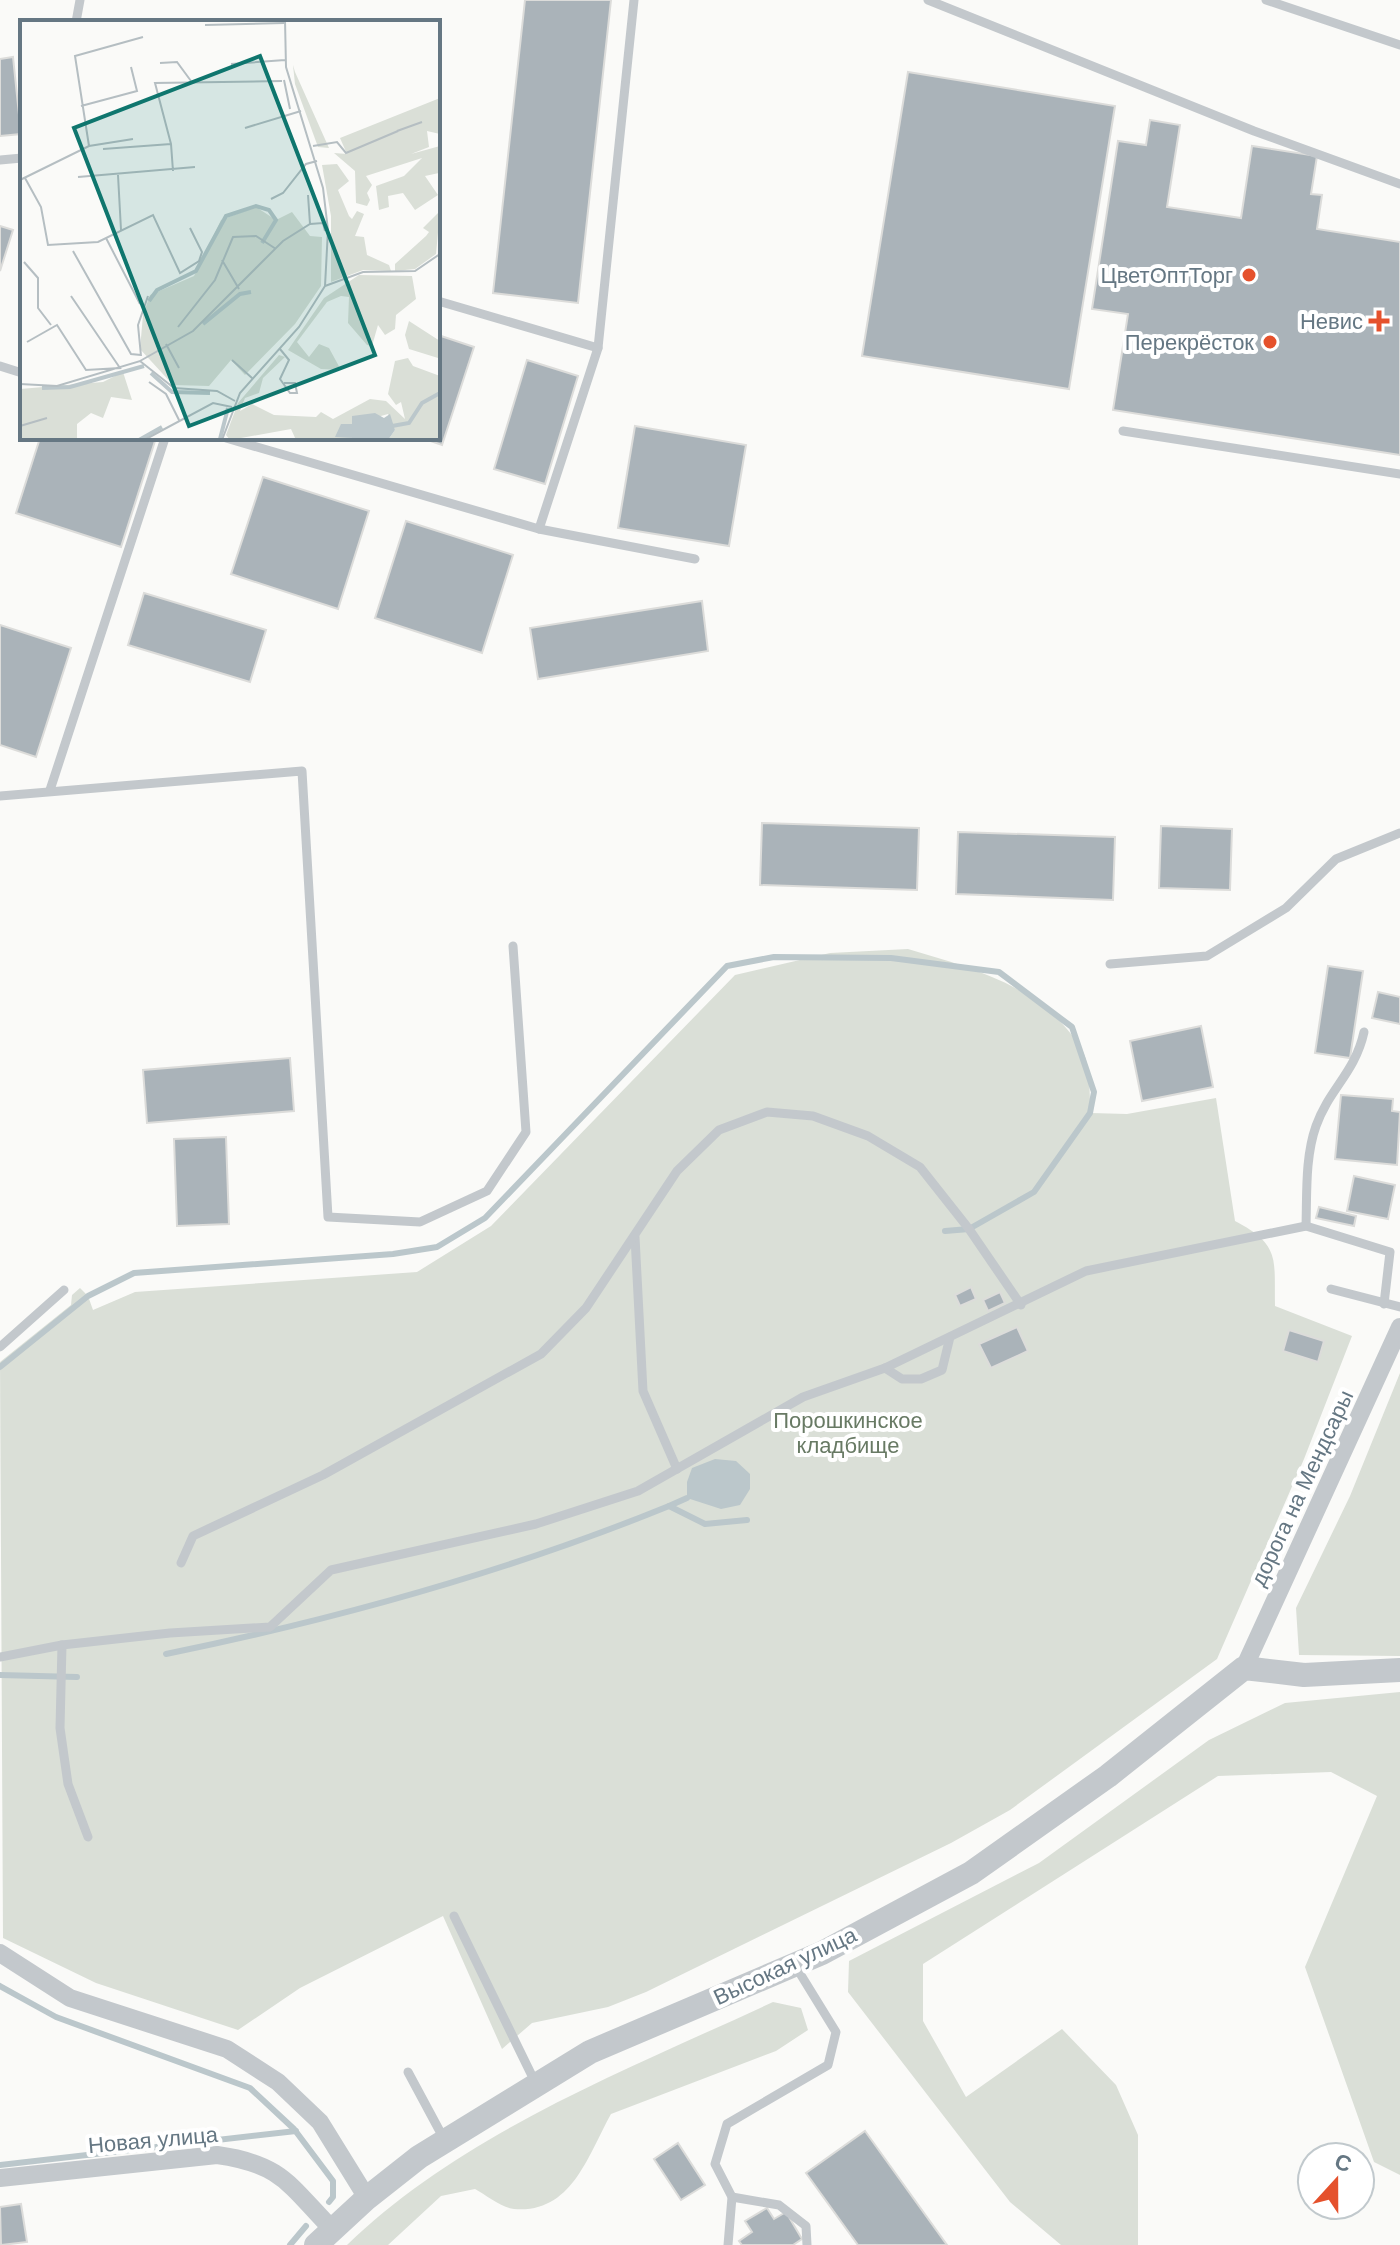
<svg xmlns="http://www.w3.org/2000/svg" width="1400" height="2245" font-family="Helvetica,sans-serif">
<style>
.green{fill:#dadfd7}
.water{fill:#bbc7cb}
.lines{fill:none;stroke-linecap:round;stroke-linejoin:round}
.stream{stroke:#bbc7cb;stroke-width:6}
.building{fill:#aab3b9;stroke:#dcdcda;stroke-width:2}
.service{stroke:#c3c8cc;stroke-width:9}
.minor{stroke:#c3c8cc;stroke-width:18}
.tertiary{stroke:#c3c8cc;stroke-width:24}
.poi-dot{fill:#e5512c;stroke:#fff;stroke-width:3}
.labels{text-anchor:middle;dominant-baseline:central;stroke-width:8;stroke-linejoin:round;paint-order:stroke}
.poi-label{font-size:22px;fill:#657783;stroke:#fff;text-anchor:end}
.park-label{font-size:22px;fill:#687a64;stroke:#fff}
.street-label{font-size:22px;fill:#657783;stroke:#fff}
.inset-river{fill:none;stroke:#bbc7cb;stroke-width:4}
.inset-road{fill:none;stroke:#b5bec2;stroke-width:2}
.view{fill:#0f766e;fill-opacity:0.15;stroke:#0f766e;stroke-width:4}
.inset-edge{fill:none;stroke:#657783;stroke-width:4}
</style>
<rect width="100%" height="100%" fill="#fafaf8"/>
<g class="green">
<path d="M908 949C975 969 1046 987 1083 1052 1091 1067 1089 1096 1091 1113L1127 1114 1216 1098 1235 1221C1281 1245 1274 1259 1275 1306L1352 1336 1304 1459 1217 1659 1010 1810 951 1843 646 1992 608 2007 532 2023 502 2049 443 1916 300 1988 238 2030 96 1983 3 1938 0 1362 71 1305 72 1295 80 1288 88 1296 93 1310 135 1292 417 1272 491 1226 735 975 830 953Z"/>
<path d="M1400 1373V1656L1299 1655 1296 1608 1350 1496Z"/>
<path d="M1400 1692V2175L1374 2162 1305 1967 1377 1796 1331 1772 1218 1776 923 1964V2021L966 2097 1062 2029 1116 2085 1138 2135V2245H1061L1010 2202 848 1992 849 1961 1039 1863 1209 1740 1285 1703Z"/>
<path d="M773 2002 801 2008 808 2030 776 2051 611 2114C588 2155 572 2214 514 2209 502 2208 486 2195 475 2189L441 2196 388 2245H347C462 2133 629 2069 773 2002Z"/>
</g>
<path class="water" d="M715 1459 736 1461 750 1474V1489L740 1505 721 1509 687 1498V1482L692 1468Z"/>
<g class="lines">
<g class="stream">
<path d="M0 1367 88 1296 134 1273 393 1254 437 1247 485 1218 727 966 774 957 891 958 999 972 1072 1027 1094 1092 1090 1113 1034 1192 969 1229 945 1231"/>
<path d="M669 1506 687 1498"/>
<path d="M166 1654C337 1619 507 1572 669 1506L705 1524 747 1520"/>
<path d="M0 1675 77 1677"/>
<path d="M0 1986 56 2017 250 2088 294 2129 333 2181V2197L329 2202"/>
<path d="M0 2165 296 2131"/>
<path d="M290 2245 306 2226"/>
</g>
</g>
<g class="building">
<path d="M525 0H611L578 303 493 293Z"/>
<path d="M13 57 21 134 0 136V59Z"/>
<path d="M908 72 1115 106 1069 389 862 356Z"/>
<path d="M1150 120 1180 125 1167 207 1241 218 1252 146 1317 156 1311 194 1322 195 1317 229 1400 242V455L1113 410 1128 314 1092 309 1118 141 1146 145Z"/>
<path d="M0 226 13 230 0 271Z"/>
<path d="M438 335 474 347 442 445 422 438H438Z"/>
<path d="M527 360 578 376 545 484 494 469Z"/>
<path d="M635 426 746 445 729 546 618 528Z"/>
<path d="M40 438H145L155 441 121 547 16 513Z"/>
<path d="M263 477 369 511 338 609 231 574Z"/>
<path d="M406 521 513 555 482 653 375 618Z"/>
<path d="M144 593 266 630 250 682 128 645Z"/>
<path d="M702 601 708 651 538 679 530 628Z"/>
<path d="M0 625 71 648 36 757 0 745Z"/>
<path d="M762 823 919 828 917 890 760 885Z"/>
<path d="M1161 826 1232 829 1230 890 1159 888Z"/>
<path d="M958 832 1115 837 1113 900 956 894Z"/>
<path d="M1328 966 1363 971 1350 1058 1315 1053Z"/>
<path d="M1378 992 1400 997V1024L1372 1018Z"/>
<path d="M1201 1026 1213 1087 1142 1101 1130 1041Z"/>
<path d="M290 1058 294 1111 147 1123 143 1070Z"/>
<path d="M1341 1095 1393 1099 1392 1111 1400 1112 1397 1165 1335 1159Z"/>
<path d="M226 1137 229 1224 177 1226 174 1139Z"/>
<path d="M1354 1176 1395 1185 1388 1219 1347 1211Z"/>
<path d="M1319 1207 1356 1216 1354 1226 1316 1218Z"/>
<path d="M971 1287 976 1299 960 1306 955 1295Z"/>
<path d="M1000 1292 1005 1303 988 1311 983 1300Z"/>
<path d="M1017 1327 1028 1351 991 1368 979 1344Z"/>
<path d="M1289 1330 1324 1341 1318 1362 1283 1351Z"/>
<path d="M865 2131 947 2245H858L806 2173Z"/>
<path d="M678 2143 705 2185 681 2200 654 2159Z"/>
<path d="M21 2204 27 2242 1 2245 0 2207Z"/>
<path d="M767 2208 774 2219 786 2212 802 2239 793 2245H742L739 2241 752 2232 745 2221Z"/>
</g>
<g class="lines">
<g class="service">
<path d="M928 0 1254 131 1400 184"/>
<path d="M1266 0 1400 45"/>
<path d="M76 22 80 0"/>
<path d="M0 160 22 158"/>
<path d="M438 301 598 348"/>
<path d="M0 366 22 373"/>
<path d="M1123 431 1400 474"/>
<path d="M226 438 539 529 695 559"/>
<path d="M539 529 598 348 634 0"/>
<path d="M50 790 165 438"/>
<path d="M0 796 302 771 328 1217 420 1222 487 1191 526 1132 513 946"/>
<path d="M1110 964 1207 956 1286 908 1336 859 1400 833"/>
<path d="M1306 1226C1307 1194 1305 1157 1316 1126 1329 1089 1355 1073 1364 1032"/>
<path d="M635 1237 643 1391 677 1469"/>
<path d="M1331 1289 1400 1307"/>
<path d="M0 1347 64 1290"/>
<path d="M885 1368 902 1379H921L942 1370 950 1337"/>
<path d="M181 1563 193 1536 323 1475 541 1354 586 1308 677 1171 719 1130 767 1112 813 1116 868 1136 920 1167 969 1229 1021 1305"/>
<path d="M62 1645 60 1728 68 1784 88 1837"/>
<path d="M0 1657 62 1645 170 1633 270 1627 331 1570 536 1524 638 1491 803 1397 885 1368 1086 1271 1306 1226 1390 1252 1384 1304"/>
<path d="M454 1916 536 2084"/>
<path d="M408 2072 444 2139"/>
<path d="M732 2197 779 2205 806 2226 807 2245"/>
<path d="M728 2245 732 2197 715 2164 727 2124 828 2065 836 2032 796 1967"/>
</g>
<g class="minor">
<path d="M1244 1668 1400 1327"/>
<path d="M0 1953 70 1998 227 2049 278 2082 320 2122 367 2198"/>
<path d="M0 2178 217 2155C282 2164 289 2185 332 2229"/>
</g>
<path class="tertiary" d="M316 2245 367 2198 419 2157 590 2052 822 1953 971 1873 1108 1776 1244 1668 1304 1675 1400 1670"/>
</g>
<g class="poi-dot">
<circle cx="1249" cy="275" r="8"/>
<path d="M1375 309h8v8h8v8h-8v8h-8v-8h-8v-8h8z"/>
<circle cx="1270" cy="342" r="8"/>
</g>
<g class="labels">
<g class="poi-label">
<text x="1233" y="275">ЦветОптТорг</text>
<text x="1363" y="321">Невис</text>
<text x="1254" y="342">Перекрёсток</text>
</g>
<g class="park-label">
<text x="848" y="1420">Порошкинское<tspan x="848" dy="25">кладбище</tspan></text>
</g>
<g class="street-label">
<text transform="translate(1302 1488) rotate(-65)">дорога на Мендсары</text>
<text transform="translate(785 1966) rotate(-25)">Высокая улица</text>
<text transform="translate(153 2140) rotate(-5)">Новая улица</text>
</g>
</g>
<g transform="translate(20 20)">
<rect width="420" height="420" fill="#fafaf8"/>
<path d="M273 45 275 52 309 128 298 127 275 64ZM420 78V114L407 111 409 127 391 134 420 126V161L419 153 405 156 418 175 395 190 383 173 368 176 369 187 359 190 356 166 384 156 402 138 346 156 352 165 347 173 350 180 347 186 336 183 335 151 314 133 327 134 320 118ZM317 144 329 161 318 170 329 196 332 199 337 191 344 194 335 216 344 217 347 235 369 245 371 251 343 250 311 262V196L302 145ZM236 187 256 200 272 192 290 216 302 217 301 266 275 304 225 355 211 340 189 366 153 365 120 329 123 295 130 275 174 256 201 200ZM420 191 416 234 395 249 375 251V244L406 216 409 212 403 208ZM339 255 392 256 396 279 376 295 375 309 365 315 358 305 352 326 347 325 328 303 329 277 321 276 307 282 277 322 289 337 299 324 309 328 321 350 301 349 268 330 304 278ZM389 301 420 321 418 338 389 329 385 315ZM259 335 265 337 243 358 239 373 225 378 220 391 232 384 254 395 296 397 301 392 313 399 350 379 366 381 385 399 381 382 376 385 368 374 375 341 388 338 393 346 420 356V420H368L375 410 368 394 329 405 331 420H276L271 409 210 420 206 415 218 383ZM103 352 112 380 91 377 83 398 71 393 57 404V420H0V369L83 362Z" fill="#dadfd7"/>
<path d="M355 393 364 398 370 394 375 410 368 420 315 417 321 404H332V396Z" fill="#bbc7cb"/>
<path class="inset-river" d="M129 281 137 270 176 251 206 196 236 186 249 190 256 200 242 223M183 304 220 274 231 272M131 353 152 372 190 373M22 368 50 367 124 346M372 406 389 403 402 383 420 373M200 419 208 388M119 420 142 407"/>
<path class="inset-road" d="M185 5 264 3M140 43 157 42 171 61M211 44 265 40M264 60 270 89M61 86 117 71 111 47M225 108 281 91M377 111 402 102M69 126 55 36 123 17M293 126 317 122 326 133 378 111M83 129 151 124M153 151 151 124 135 63 262 61M98 155 101 210M58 157 175 147M5 158 21 187 28 225 78 222 133 195 160 253 179 241 182 232 170 208M0 160 69 126 113 119M288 175 290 204M251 179 263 173 286 144 297 141M86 218 120 284M53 231 111 334 121 335M202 240 219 269M4 242 18 258V288L31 305M305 266 343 252 395 251 420 234M158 307 195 260 213 217 236 216 256 229M7 322 37 305 66 350 100 348 51 276M146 324 159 348M260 329 269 340 260 359 270 373H277L275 363H264M121 336 118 305 128 276M212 340 232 358M120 341 173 311 263 221 290 204 303 203 305 211M129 362 146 374 159 400M0 364 37 366 120 341 154 368 197 371 215 381M0 406 27 398M124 420 193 383 212 387M202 420 220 373 279 307 305 266 308 210 303 168 266 47 265 0"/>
<path class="view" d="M240 36 355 335 169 406 54 108Z"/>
<rect width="420" height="420" class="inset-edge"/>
</g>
<g transform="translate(1336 2181) rotate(21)"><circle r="38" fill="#ffffff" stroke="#c1c9cd" stroke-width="2"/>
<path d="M0-6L14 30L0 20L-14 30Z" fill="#e5512c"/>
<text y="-12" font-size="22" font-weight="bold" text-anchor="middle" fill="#657783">С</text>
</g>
</svg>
